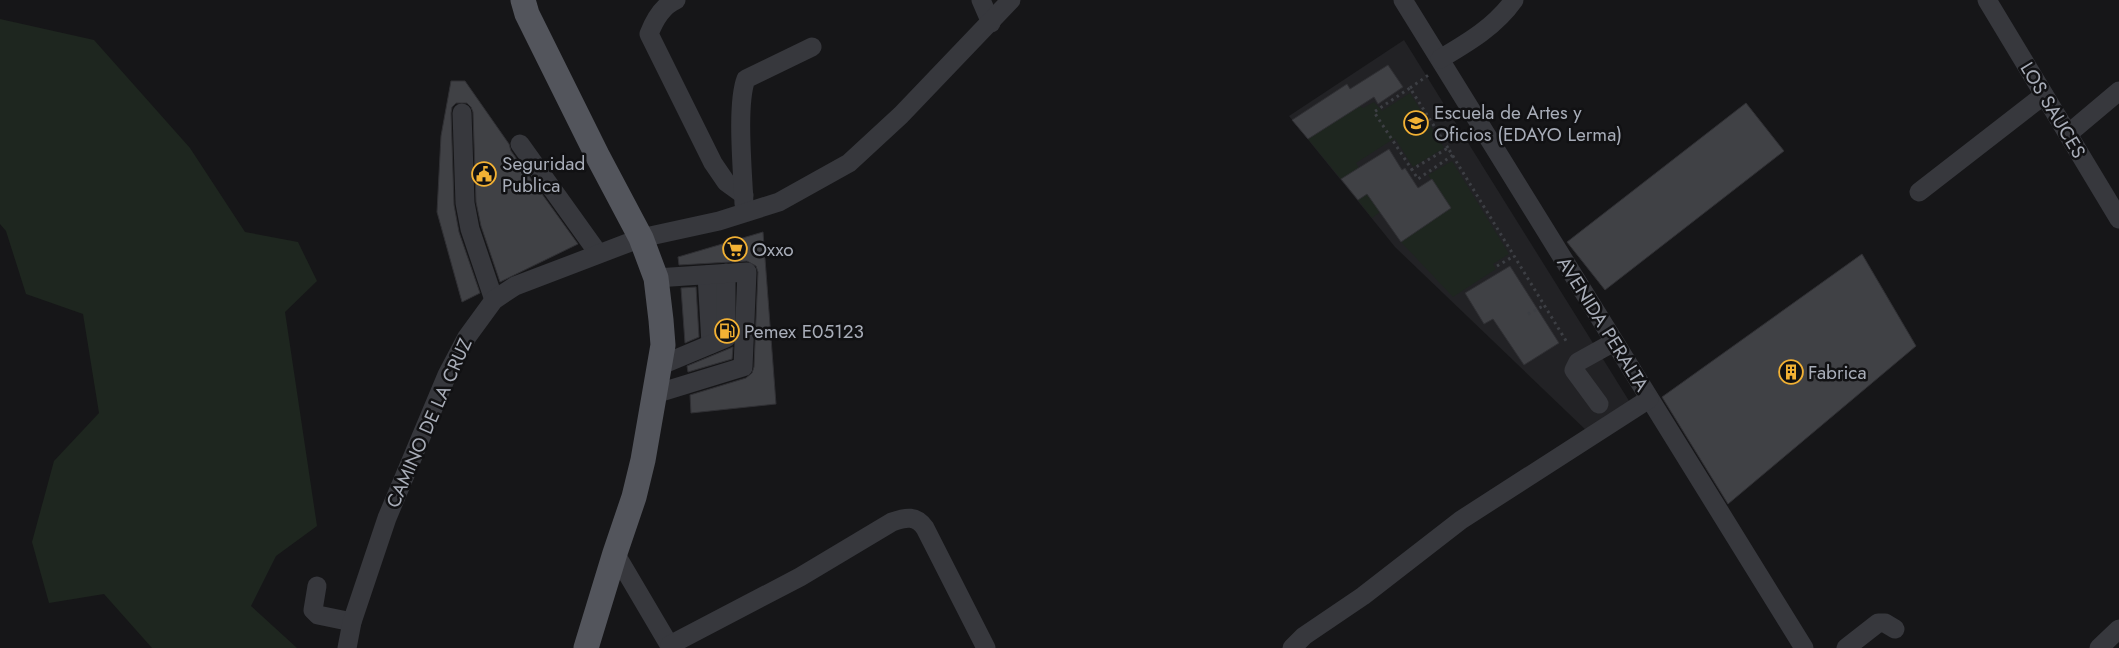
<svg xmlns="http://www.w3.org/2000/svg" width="2119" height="648" font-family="Jost,sans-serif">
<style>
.built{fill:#222225}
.green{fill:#1e261f}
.building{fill:#404145;stroke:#303034}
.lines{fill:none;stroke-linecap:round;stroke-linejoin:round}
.path{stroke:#3d3f44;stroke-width:3;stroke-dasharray:2.5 4;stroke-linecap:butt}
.minor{stroke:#37383d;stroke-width:19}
.major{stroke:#53555c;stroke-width:25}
.labels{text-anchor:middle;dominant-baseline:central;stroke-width:5;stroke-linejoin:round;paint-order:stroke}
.street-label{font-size:19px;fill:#a8adb8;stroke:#111113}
.poi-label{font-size:19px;fill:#a8adb8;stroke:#111113;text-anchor:start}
</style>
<rect width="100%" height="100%" fill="#161618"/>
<path class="built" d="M1404 40 1631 404 1589 433 1395 247 1289 116Z"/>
<g class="green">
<path d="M0 19 94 40 190 148 245 232 298 242 317 281 285 312 317 526 276 556 251 606 297 648H152L104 594 49 603 32 542 54 461 99 413 83 314 26 294 6 231 0 224Z"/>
<path d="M1410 93 1444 148 1413 167 1395 138 1356 163 1359 168 1341 179 1308 139 1360 106 1363 108 1374 102 1382 111Z"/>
<path d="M1452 161 1509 254 1493 264 1496 269 1453 297 1401 242 1451 208 1428 175Z"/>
<path d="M1380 185V212L1372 218 1358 200Z"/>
</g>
<g class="building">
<path d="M1388 65 1403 87 1378 104 1374 97 1308 139 1292 120 1347 84 1350 89Z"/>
<path d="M451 81H465L509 144 511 151 578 244 500 282 481 226 476 202 473 112 471 107 467 103H456L452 107 451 113 454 205 459 232 480 293 462 302 437 212 441 136Z"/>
<path d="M1746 103 1784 151 1605 290 1567 242Z"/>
<path d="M1389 149 1402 170 1405 168 1418 188 1432 179 1451 208 1401 242 1367 194 1358 200 1341 179Z"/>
<path d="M763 232 776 404 691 413 690 395 746 378 752 373 754 367 758 272 756 266 747 261 679 265 678 257Z"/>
<path d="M1862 254 1916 346 1728 504 1662 397Z"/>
<path d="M1510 266 1559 343 1524 365 1493 319 1484 324 1465 293Z"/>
<path d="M696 287 699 337 685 343 681 288Z"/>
<path d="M733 347 732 359 688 372 687 366Z"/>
</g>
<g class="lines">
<g class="path">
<path d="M1410 88 1430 74"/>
<path d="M1448 148 1410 88 1374 112 1418 179 1453 155"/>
<path d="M1411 170 1448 148 1568 344"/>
<path d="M1497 266 1514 256"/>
<path d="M1528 314 1545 305"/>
</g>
<g class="minor">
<path d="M676 0C662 6 654 21 649 34L713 163 726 182 744 195"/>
<path d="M981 0 991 23"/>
<path d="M1403 0 1804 648"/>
<path d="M1987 0 2119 219"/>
<path d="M1440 59C1467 43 1495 27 1514 0"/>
<path d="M462 113 465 203 470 229 494 300"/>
<path d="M2068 134 2119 91"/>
<path d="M520 144 598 253"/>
<path d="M1919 192 2044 95"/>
<path d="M744 204C743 174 736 105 746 79L812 47"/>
<path d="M707 275 711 344"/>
<path d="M659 366 726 338V273"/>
<path d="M655 394 743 367 747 272 656 278"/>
<path d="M1599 404 1574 370 1578 362 1614 342"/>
<path d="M615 553 671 648"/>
<path d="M317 586 313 610 318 615 352 622"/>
<path d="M670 645 800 577 892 522C906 517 916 515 925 528L986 648"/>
<path d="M347 648 352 622 387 518 447 375 467 337 494 300 515 286 641 238 719 221 779 202 849 163 901 115 1011 0"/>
<path d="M1292 648 1304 636 1363 596 1461 520 1649 399"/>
<path d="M1846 648 1878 623H1885L1895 629"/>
<path d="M2099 648 2119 629"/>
</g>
<path class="major" d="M523 0 527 14 597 155 641 238 656 278 661 320 663 345 643 460 634 497 615 553 586 648"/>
</g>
<defs>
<g id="school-ring" transform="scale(1.25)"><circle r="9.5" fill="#111113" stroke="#f2b134" stroke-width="1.5"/><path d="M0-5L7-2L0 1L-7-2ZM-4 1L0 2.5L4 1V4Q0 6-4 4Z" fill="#f2b134"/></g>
<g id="civic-ring" transform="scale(1.25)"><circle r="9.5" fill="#111113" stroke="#f2b134" stroke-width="1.5"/><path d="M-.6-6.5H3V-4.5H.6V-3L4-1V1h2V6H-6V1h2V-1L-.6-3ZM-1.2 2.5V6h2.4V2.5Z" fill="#f2b134"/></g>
<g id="supermarket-ring" transform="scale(1.25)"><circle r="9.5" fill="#111113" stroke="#f2b134" stroke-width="1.5"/><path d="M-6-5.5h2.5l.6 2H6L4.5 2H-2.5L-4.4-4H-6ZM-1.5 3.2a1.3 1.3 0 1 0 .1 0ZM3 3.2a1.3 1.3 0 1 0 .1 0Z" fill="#f2b134"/></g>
<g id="fuel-ring" transform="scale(1.25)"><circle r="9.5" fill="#111113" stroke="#f2b134" stroke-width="1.5"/><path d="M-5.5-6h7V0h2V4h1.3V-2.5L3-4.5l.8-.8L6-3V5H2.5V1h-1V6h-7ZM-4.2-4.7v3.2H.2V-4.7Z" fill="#f2b134"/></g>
<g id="building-ring" transform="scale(1.25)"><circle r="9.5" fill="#111113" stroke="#f2b134" stroke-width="1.5"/><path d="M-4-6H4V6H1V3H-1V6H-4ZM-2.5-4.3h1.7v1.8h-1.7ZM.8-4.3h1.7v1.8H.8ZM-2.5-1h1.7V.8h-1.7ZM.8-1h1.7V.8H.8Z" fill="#f2b134"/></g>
</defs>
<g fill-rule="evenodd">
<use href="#school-ring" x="1416" y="123"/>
<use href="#civic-ring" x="484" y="174"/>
<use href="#supermarket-ring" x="735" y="249"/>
<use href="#fuel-ring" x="727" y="331"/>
<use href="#building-ring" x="1791" y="372"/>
</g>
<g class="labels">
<g class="street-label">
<text transform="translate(2053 110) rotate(59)">LOS SAUCES</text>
<text transform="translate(1603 324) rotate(58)">AVENIDA PERALTA</text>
<text transform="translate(429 423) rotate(-66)">CAMINO DE LA CRUZ</text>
</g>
<g class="poi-label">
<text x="1434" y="112">Escuela de Artes y<tspan x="1434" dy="22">Oficios (EDAYO Lerma)</tspan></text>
<text x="502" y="163">Seguridad<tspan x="502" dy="22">Publica</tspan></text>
<text x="752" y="249">Oxxo</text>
<text x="744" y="331">Pemex E05123</text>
<text x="1808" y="372">Fabrica</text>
</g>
</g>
</svg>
